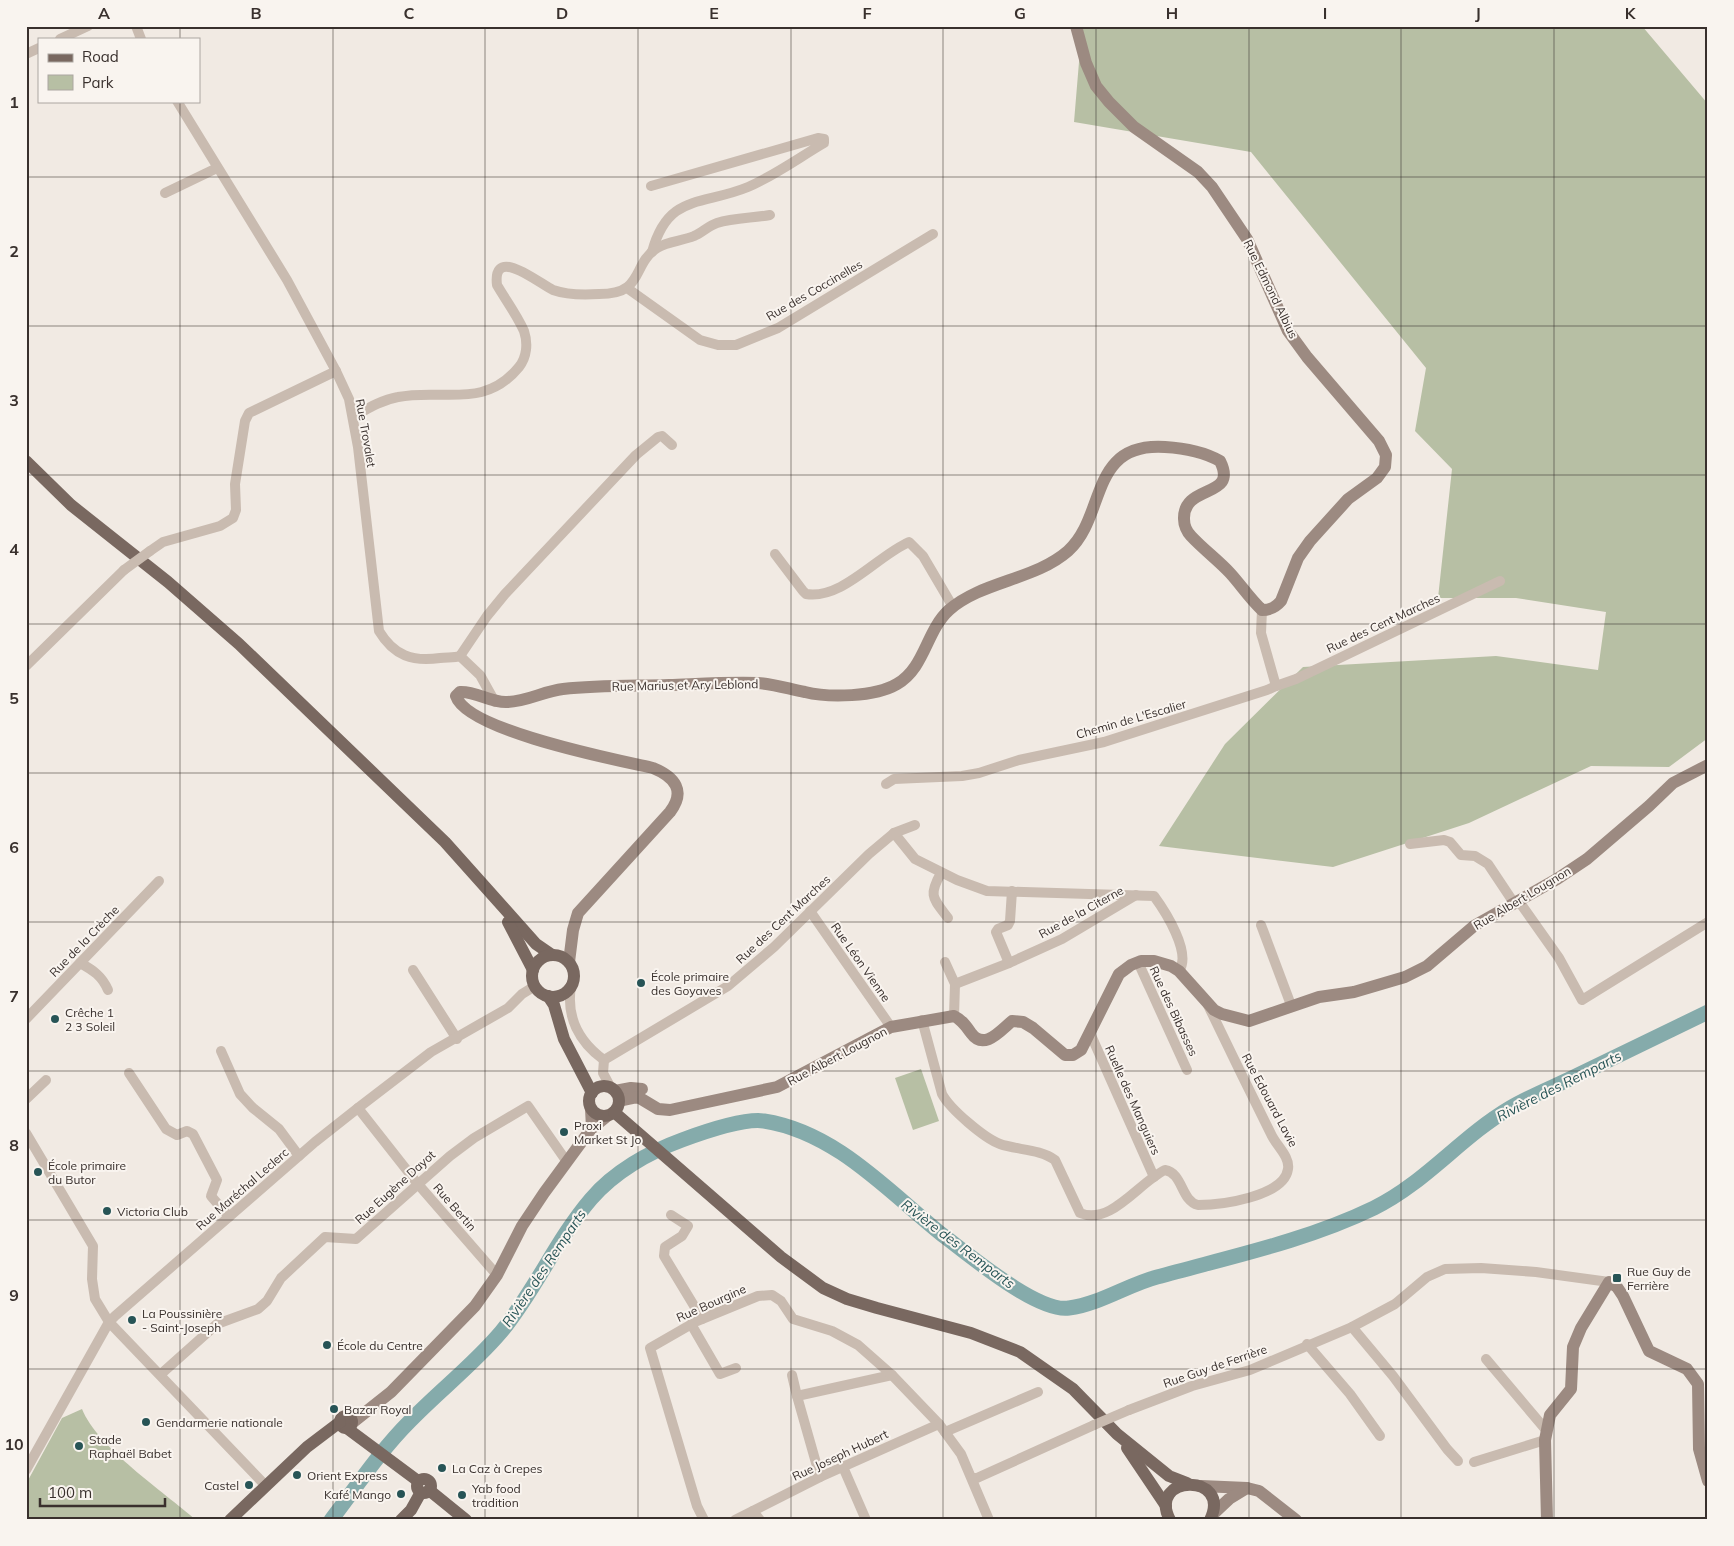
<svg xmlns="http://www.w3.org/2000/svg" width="1734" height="1546" font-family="Mulish,sans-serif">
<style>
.green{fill:#b7bfa4}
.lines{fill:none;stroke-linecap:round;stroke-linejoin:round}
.river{stroke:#85abab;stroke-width:15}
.street{stroke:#c9bbb0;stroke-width:10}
.secondary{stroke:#9c8a81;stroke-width:12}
.primary{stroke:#796860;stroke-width:12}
.street-bridge{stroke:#c9bbb0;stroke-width:10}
.grid{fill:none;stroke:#39302d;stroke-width:1;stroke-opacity:0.55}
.poi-dot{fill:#275456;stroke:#f9f4ef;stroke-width:2}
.labels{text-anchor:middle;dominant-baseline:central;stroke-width:4;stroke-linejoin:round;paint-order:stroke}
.street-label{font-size:12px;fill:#39302d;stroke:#f9f4ef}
.poi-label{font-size:12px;fill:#39302d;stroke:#f9f4ef;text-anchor:start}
.water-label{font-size:14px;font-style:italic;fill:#275456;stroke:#f9f4ef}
.neatline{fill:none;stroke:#39302d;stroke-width:2}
.grid-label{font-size:16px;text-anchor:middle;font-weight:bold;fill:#39302d}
</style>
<rect width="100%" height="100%" fill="#f1eae3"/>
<g class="green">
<path d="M1082 26H1642L1708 104V738L1669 767 1591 766 1469 823 1333 867 1159 846 1225 744 1303 667 1496 656 1598 670 1606 612 1516 598H1438L1452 469 1415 431 1426 368 1251 152 1074 122Z"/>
<path d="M921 1069 939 1121 913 1130 895 1078Z"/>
<path d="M82 1409C97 1447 164 1492 196 1520H26V1484L62 1418Z"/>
</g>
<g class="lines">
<path class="river" d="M331 1520C357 1486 380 1451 410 1421 440 1390 473 1365 501 1332 535 1291 556 1240 591 1199 614 1172 649 1152 682 1140 701 1133 744 1118 764 1121 835 1132 887 1190 940 1233 967 1253 1037 1313 1069 1308 1100 1304 1127 1285 1157 1277 1229 1257 1306 1241 1374 1208 1425 1183 1461 1137 1510 1108 1532 1095 1556 1086 1578 1075 1621 1054 1665 1033 1708 1012"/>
<g class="street">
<path d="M136 26 141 39"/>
<path d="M60 39 88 26"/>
<path d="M26 54 39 48"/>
<path d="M177 101 287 280 336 371 349 399 358 447 379 631C394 656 413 662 440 658 447 657 454 658 460 656L480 675 495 702"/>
<path d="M651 186 818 138 824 139V143C800 157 774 176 748 187 702 206 668 193 652 252"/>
<path d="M165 193 217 168"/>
<path d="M627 288 700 340 718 345H736L778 328 933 234"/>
<path d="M353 417C367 409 381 400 398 397 443 388 484 410 519 367 527 357 528 343 524 331 517 315 505 299 497 285 492 244 540 284 553 290 567 295 584 295 599 294 645 294 631 265 657 248 668 241 682 241 694 236 702 233 708 226 717 223 733 218 753 218 770 215"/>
<path d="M150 551 163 542 220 526 233 518 236 510 235 484 245 421 249 413 336 371"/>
<path d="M775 554 803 591 806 594C842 600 877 556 909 542L923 556 953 607"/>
<path d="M460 656 487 616 505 594 636 455 658 437 662 436 672 445"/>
<path d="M26 666 124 570"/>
<path d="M1276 686 1296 679 1500 581"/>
<path d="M886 784 894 779 962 776 979 773 1019 760 1104 742 1267 690 1276 686 1261 633 1262 610"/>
<path d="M894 833 915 859 957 880 987 891 1154 896C1165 911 1192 953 1179 971"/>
<path d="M1410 844 1444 840 1450 842 1461 855 1475 856 1488 864 1514 903"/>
<path d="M941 873C928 896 933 898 948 918"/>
<path d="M1012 891 1010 921 1008 925 998 929 996 932 1009 963 1062 939 1136 895"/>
<path d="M1518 900 1559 958 1582 1000 1708 922"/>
<path d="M810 911 891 1027"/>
<path d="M1261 925 1291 1005"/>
<path d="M945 962 955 984 954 1016"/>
<path d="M1138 962 1187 1070"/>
<path d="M80 963C93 970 102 976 108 990"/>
<path d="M413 970 457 1039"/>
<path d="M955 984 1009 963"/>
<path d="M571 986C566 1017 579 1042 604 1060"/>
<path d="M26 1019 159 881"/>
<path d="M922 1020 942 1094C950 1109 984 1138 1000 1144 1017 1150 1040 1149 1055 1160L1080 1213C1111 1226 1139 1182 1165 1170 1183 1173 1181 1201 1198 1205 1220 1205 1284 1197 1288 1169 1290 1157 1277 1146 1272 1136 1250 1092 1229 1049 1208 1005"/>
<path d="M1090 1033 1154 1177"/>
<path d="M221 1051 240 1094 253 1108 279 1129 299 1156"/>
<path d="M604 1060 728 986 774 947 869 854 894 833 915 825"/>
<path d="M604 1060 603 1073 611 1088"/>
<path d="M129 1073 166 1129 177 1135 187 1131 193 1134 217 1180 211 1196 229 1217"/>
<path d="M26 1099 46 1080"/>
<path d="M358 1108 417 1183 497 1275"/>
<path d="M26 1133 93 1246 92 1279 95 1299 109 1322 266 1486"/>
<path d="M671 1215 688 1226 682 1236 665 1247 664 1256 702 1319"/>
<path d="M691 1324 720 1374 736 1368"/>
<path d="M1352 1327 1393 1376 1447 1449 1458 1461"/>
<path d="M1307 1344 1350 1394 1380 1436"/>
<path d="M1486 1359 1546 1430"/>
<path d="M161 1374 217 1324 258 1309 267 1301 281 1278 325 1237 356 1239 450 1156 474 1138 528 1106 567 1162"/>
<path d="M792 1375 797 1396"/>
<path d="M1129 1410 1192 1386 1250 1370 1352 1327 1395 1304 1427 1277 1445 1269 1481 1268 1536 1272 1609 1282"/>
<path d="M945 1432 1038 1392"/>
<path d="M1474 1462 1545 1440"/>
<path d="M843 1467 866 1520"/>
<path d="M26 1470 109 1322 115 1316 315 1142 358 1108 431 1052 508 1008 522 994 535 986"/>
<path d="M820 1477 797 1396 892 1375"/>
<path d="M972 1478H977L1094 1425"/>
<path d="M753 1511 760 1520"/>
<path d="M704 1520 697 1506 650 1348 697 1321 758 1296 772 1295 781 1301 793 1319 832 1331 858 1345 892 1375 939 1424 961 1454 989 1520"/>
<path d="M735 1520 820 1477 939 1424"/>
</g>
<g class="secondary">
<path d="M569 962 573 930 578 913 670 812C686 791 675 777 653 768 617 760 467 731 456 696L460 692C476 691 491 703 507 702 526 702 544 691 563 689 598 685 634 686 669 685 698 684 728 682 758 683 774 684 789 689 805 692 829 698 875 697 897 684 925 668 926 631 949 610 982 581 1035 580 1068 551 1107 516 1088 442 1165 447 1183 448 1204 452 1220 461 1239 499 1183 483 1184 519 1184 525 1187 532 1191 536 1203 549 1218 560 1230 573 1241 585 1250 599 1262 610 1271 610 1276 607 1281 601L1298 558 1310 541 1348 499 1377 478 1385 467 1386 455 1379 441 1307 357 1288 331 1247 239 1212 187 1198 172 1134 127 1109 102 1096 86 1086 63 1076 26"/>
<path d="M615 1091 631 1088 642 1089"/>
<path d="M619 1101 638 1097 658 1109 670 1110 777 1087 891 1027 954 1016C962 1020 966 1026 971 1033 984 1051 1000 1031 1012 1021L1023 1022 1033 1028 1065 1055H1073L1081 1050 1119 974 1131 965 1141 961H1154L1171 966 1179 971 1214 1010 1222 1014 1249 1021 1319 997 1354 992 1405 977 1427 966 1474 926 1557 879 1587 859 1649 806 1673 783 1708 765"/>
<path d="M591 1109 592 1128"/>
<path d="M352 1423 391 1392 475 1306 497 1275 522 1226 544 1193 591 1129 607 1116"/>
<path d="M1201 1486 1247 1488 1259 1491 1296 1520"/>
<path d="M1213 1514 1229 1499 1247 1488"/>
<path d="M1547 1520 1545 1440 1550 1415 1571 1389 1573 1347 1581 1328 1609 1282 1617 1287 1623 1296 1649 1351 1687 1369 1698 1384 1699 1449 1708 1481"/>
</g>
<g class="primary">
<path d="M26 461 71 505 168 582 239 644 445 842 536 944 552 955"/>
<path d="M508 922 533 970"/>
<circle cx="553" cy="976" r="21"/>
<path d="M548 996 554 1005 564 1039 592 1093"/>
<circle cx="604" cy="1101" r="15"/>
<path d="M614 1112 781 1257 823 1288 847 1299 877 1308 971 1333 1020 1352 1073 1389 1117 1434 1169 1476 1187 1483"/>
<circle cx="346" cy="1422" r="6"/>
<path d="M348 1429 418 1481"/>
<path d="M1127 1448 1166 1506"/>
<circle cx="424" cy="1486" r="7"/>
<path d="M429 1490 466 1520"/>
<path d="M230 1520 307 1447 340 1422"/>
<path d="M401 1520 411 1510 421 1492"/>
<path d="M1170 1520C1146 1474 1233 1472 1210 1520"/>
</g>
<g class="street-bridge">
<path d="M124 570 150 551"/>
<path d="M1094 1425 1129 1410"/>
</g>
</g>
<path class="grid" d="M180 26V39M333 26V1520M485 26V1520M638 26V1520M791 26V1520M943 26V1520M1096 26V1520M1249 26V1520M1401 26V1520M1554 26V1520M180 101V1520M26 177H1708M26 326H1708M26 475H1708M26 624H1708M26 773H1708M26 922H1708M26 1071H1708M26 1220H1708M26 1369H1708"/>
<g class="poi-dot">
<circle cx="641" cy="983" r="5"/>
<circle cx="55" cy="1019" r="5"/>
<circle cx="564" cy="1132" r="5"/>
<circle cx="38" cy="1172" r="5"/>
<circle cx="107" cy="1211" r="5"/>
<rect x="1612" y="1273" width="10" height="10" rx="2.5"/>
<circle cx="132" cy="1320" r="5"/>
<circle cx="327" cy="1345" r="5"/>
<circle cx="334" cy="1409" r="5"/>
<circle cx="146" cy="1422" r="5"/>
<circle cx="79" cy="1446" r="5"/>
<circle cx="442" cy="1468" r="5"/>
<circle cx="297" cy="1475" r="5"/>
<circle cx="249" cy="1485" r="5"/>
<circle cx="401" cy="1494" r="5"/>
<circle cx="462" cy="1495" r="5"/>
</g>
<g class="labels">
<g class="street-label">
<text transform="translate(1271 289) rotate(64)">Rue Edmond Albius</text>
<text transform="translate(814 290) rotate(-30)">Rue des Coccinelles</text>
<text transform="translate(366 433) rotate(80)">Rue Trovalet</text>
<text transform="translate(1383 623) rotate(-25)">Rue des Cent Marches</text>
<text transform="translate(685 685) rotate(-1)">Rue Marius et Ary Leblond</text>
<text transform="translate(1131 719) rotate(-16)">Chemin de L'Escalier</text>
<text transform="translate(1522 898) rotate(-31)">Rue Albert Lougnon</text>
<text transform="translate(1081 912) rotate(-29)">Rue de la Citerne</text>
<text transform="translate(783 919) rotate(-43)">Rue des Cent Marches</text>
<text transform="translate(84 941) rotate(-46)">Rue de la Crèche</text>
<text transform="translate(861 962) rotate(55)">Rue Léon Vienne</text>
<text transform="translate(1174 1011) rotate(65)">Rue des Bibasses</text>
<text transform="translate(837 1056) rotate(-28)">Rue Albert Lougnon</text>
<text transform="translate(1133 1100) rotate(66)">Ruelle des Manguiers</text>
<text transform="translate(1270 1100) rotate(62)">Rue Edouard Lavie</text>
<text transform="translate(395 1187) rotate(-42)">Rue Eugène Dayot</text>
<text transform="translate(242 1189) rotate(-41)">Rue Maréchal Leclerc</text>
<text transform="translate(455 1207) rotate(49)">Rue Bertin</text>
<text transform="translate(711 1303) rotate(-24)">Rue Bourgine</text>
<text transform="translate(1215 1366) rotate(-19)">Rue Guy de Ferrière</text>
<text transform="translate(840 1455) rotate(-25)">Rue Joseph Hubert</text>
</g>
<g class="poi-label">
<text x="651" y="976">École primaire<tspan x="651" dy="14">des Goyaves</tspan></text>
<text x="65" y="1012">Crêche 1<tspan x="65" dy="14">2 3 Soleil</tspan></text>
<text x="574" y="1125">Proxi<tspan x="574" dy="14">Market St Jo</tspan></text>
<text x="48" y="1165">École primaire<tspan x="48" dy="14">du Butor</tspan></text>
<text x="117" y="1211">Victoria Club</text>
<text x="1627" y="1271">Rue Guy de<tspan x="1627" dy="14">Ferrière</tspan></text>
<text x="142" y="1313">La Poussinière<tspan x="142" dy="14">- Saint-Joseph</tspan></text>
<text x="337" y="1345">École du Centre</text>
<text x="344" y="1409">Bazar Royal</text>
<text x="156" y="1422">Gendarmerie nationale</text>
<text x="89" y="1439">Stade<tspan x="89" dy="14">Raphaël Babet</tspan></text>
<text x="452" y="1468">La Caz à Crepes</text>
<text x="307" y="1475">Orient Express</text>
<text x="239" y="1485" text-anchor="end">Castel</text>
<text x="472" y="1488">Yab food<tspan x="472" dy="14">tradition</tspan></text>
<text x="391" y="1494" text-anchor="end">Kafé Mango</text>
</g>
<g class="water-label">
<text transform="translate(1559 1086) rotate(-27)">Rivière des Remparts</text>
<text transform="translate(958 1244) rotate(37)">Rivière des Remparts</text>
<text transform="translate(544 1268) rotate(-56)">Rivière des Remparts</text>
</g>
</g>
<rect width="1734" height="1546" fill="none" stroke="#f9f4ef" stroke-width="55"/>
<rect x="38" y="38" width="162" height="65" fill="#f9f4ef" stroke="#aca6a1"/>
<rect x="48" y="54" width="25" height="8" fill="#796860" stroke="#aca6a1"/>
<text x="82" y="62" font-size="15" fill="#39302d">Road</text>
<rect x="48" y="75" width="25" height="15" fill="#b7bfa4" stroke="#aca6a1"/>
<text x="82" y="88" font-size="15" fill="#39302d">Park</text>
<path d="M40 1498v8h125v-8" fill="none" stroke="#39302d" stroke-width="2.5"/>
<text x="48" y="1498" font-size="15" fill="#39302d" stroke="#f9f4ef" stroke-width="4" paint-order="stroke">100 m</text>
<rect x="28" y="28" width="1678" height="1490" class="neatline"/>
<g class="grid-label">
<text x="104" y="19">A</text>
<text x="256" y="19">B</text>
<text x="409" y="19">C</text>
<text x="562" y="19">D</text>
<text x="714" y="19">E</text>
<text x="867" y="19">F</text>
<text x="1020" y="19">G</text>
<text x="1172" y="19">H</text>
<text x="1325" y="19">I</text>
<text x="1478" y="19">J</text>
<text x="1630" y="19">K</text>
<text x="14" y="108">1</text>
<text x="14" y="257">2</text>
<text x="14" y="406">3</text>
<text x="14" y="555">4</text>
<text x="14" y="704">5</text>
<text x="14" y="853">6</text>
<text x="14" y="1002">7</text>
<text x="14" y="1151">8</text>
<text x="14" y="1301">9</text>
<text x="14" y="1450">10</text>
</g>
</svg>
